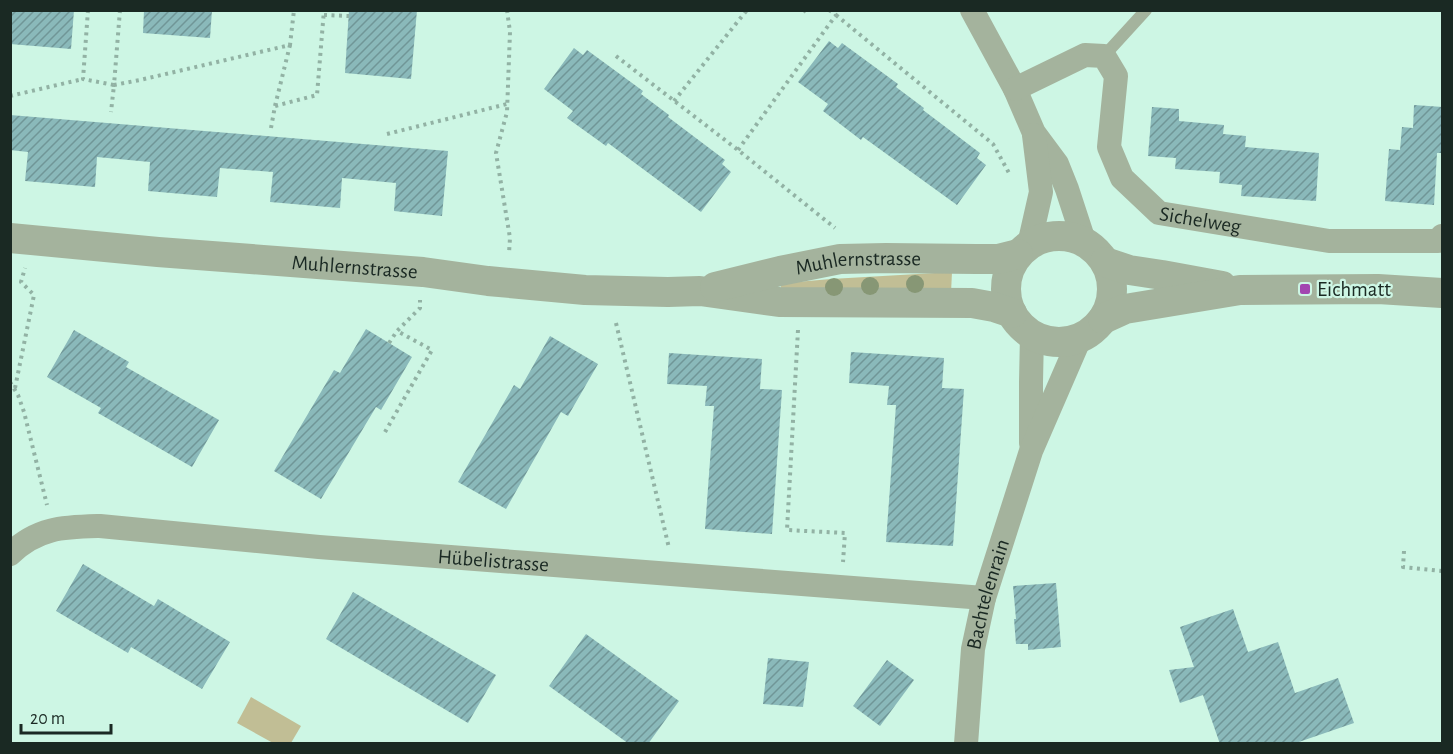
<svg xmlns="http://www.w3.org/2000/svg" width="1453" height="754" font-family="'Alegreya Sans',sans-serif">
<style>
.green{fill:#c1be95}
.building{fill:url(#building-hatch)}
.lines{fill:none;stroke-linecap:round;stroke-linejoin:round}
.path{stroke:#92b2a4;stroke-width:4;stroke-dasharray:3 4.5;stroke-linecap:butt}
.service{stroke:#a4b39d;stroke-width:12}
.minor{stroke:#a4b39d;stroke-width:24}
.tertiary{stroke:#a4b39d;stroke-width:30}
.tree{fill:#879775}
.poi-dot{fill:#a246b0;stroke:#cdf6e4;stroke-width:2}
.labels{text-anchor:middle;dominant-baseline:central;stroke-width:4.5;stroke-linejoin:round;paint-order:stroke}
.street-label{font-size:21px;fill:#1a2923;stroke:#cdf6e4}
.poi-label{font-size:21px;fill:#1a2923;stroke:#cdf6e4;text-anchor:start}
</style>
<defs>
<pattern id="building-hatch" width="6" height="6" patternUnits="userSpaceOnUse" patternTransform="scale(1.5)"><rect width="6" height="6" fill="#8ab9ba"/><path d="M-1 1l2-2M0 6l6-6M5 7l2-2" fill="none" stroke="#709697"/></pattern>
</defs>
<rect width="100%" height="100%" fill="#cdf6e4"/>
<g class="green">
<path d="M952 272 951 293 780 290 781 286 785 283 831 279Z"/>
<path d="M251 697 301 726 291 743H273L237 723Z"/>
</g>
<g class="building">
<path d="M10 10H74L71 49 10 44Z"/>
<path d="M144 10H212L210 38 143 33Z"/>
<path d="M349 10H417L411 79 345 73Z"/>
<path d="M829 41 838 48 842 43 898 84 896 87 924 108 923 110 980 153 977 158 986 165 957 205 863 137 861 140 823 111 828 104 798 82Z"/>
<path d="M574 48 583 55 587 50 643 91 641 94 669 115 668 117 725 160 722 164 731 172 701 212 608 143 606 146 567 118 573 111 544 89Z"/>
<path d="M1414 105 1443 107V153H1437L1434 205 1385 201 1389 149 1400 150 1402 127 1413 128Z"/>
<path d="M1152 107 1179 109V121L1224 125 1223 134 1246 136 1245 147 1319 153 1316 201 1241 196 1242 185 1219 183 1220 172 1175 169 1176 158 1148 156Z"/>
<path d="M10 115 448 151 442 216 394 211 396 183 342 178 340 208 270 202 273 172 220 168 217 197 148 191 150 162 97 157 95 187 25 181 28 152 10 150Z"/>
<path d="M366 329 412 357 381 410 376 407 321 499 274 471 334 370 340 373Z"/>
<path d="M74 330 129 362 126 367 219 420 192 467 98 413 101 408 47 377Z"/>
<path d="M550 336 598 364 568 416 561 412 506 509 458 482 514 385 520 389Z"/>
<path d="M851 352 944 358 942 388 964 389 953 546 886 542 896 405H887L889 386 849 383Z"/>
<path d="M669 353 762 359 760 389 782 390 772 534 705 529 714 406H705L707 386 667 384Z"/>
<path d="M83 564 154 606 158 599 230 642 202 689 131 647 128 653 56 611Z"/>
<path d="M1056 583 1061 647 1028 650V644H1016L1014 619H1016L1013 586Z"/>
<path d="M353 592 496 675 468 723 326 639Z"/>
<path d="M1233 609 1248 652 1278 642 1295 693 1338 678 1354 723 1293 744H1220L1203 695 1180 703 1169 670 1194 667 1180 627Z"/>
<path d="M586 634 679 701 648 744H629L549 686Z"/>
<path d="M768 658 809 662 803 707 763 704Z"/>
<path d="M887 660 914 680 880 726 853 706Z"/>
</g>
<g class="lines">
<g class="path">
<path d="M88 10 83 79 114 85 111 112"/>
<path d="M120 10 114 85 140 80 290 45 294 10"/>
<path d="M507 10 510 32 507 112 496 153 510 238 509 253"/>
<path d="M804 10 806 12"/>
<path d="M324 15 349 16"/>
<path d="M836 15 993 144 1009 173"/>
<path d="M616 56 738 150 835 228"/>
<path d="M10 96 83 79"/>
<path d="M674 101 747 10"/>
<path d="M275 106 290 45"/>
<path d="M271 128 275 106 317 95 324 10"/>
<path d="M387 134 507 104"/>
<path d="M738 150 836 15 829 10"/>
<path d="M616 323 669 548"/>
<path d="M798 330 787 530 845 533 843 562"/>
<path d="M389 343 397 331 420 308V300"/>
<path d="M10 382 18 395 24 412 47 505"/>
<path d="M15 388 34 295 21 282 25 268"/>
<path d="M385 432 432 350 397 331"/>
<path d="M1404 551 1403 567 1442 571"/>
</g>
<path class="service" d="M1104 56 1146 10"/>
<g class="minor">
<path d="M972 10 1015 89 1034 133 1057 164 1067 189 1084 241"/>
<path id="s1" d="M1015 89 1085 55 1104 56 1116 76 1109 147 1122 178 1159 213 1329 241H1438L1442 236"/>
<path d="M1029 245 1041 192 1034 135"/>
<path d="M1031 443V382L1032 334"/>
<path id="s2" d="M10 554C38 527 64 527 100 526L319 547 984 598"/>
<path id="s3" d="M966 744 973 649 984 598 1031 451 1080 338"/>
</g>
<g class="tertiary">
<circle cx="1059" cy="289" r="53"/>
<path id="s4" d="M10 238 158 252 423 272 488 281 585 290 668 292 700 291 779 302 972 303 994 307 1012 313"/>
<path d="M1105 262 1129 270 1162 275 1222 286"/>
<path id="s5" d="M715 287 780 271 840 259 886 258 976 259H998L1018 254"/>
<path d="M1103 319 1125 309 1240 290 1378 289 1442 293"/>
</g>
</g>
<g class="tree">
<circle cx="915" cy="284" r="9"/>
<circle cx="870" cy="286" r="9"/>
<circle cx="834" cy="287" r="9"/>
</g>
<rect class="poi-dot" x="1299" y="283" width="12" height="12" rx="3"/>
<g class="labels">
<g class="street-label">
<text stroke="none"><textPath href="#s1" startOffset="318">Sichelweg</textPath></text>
<text stroke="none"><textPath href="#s5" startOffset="146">Muhlernstrasse</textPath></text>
<text stroke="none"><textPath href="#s4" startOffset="346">Muhlernstrasse</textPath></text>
<text stroke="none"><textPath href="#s2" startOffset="492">Hübelistrasse</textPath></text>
<text stroke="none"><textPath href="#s3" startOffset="152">Bachtelenrain</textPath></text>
</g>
<g class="poi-label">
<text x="1317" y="289">Eichmatt</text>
</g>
</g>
<rect width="1453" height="754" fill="none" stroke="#1a2923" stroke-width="24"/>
<path d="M21 724v9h90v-9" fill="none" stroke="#1a2923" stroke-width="3"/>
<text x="30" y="724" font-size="18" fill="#1a2923" stroke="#cdf6e4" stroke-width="4.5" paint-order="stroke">20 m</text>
</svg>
